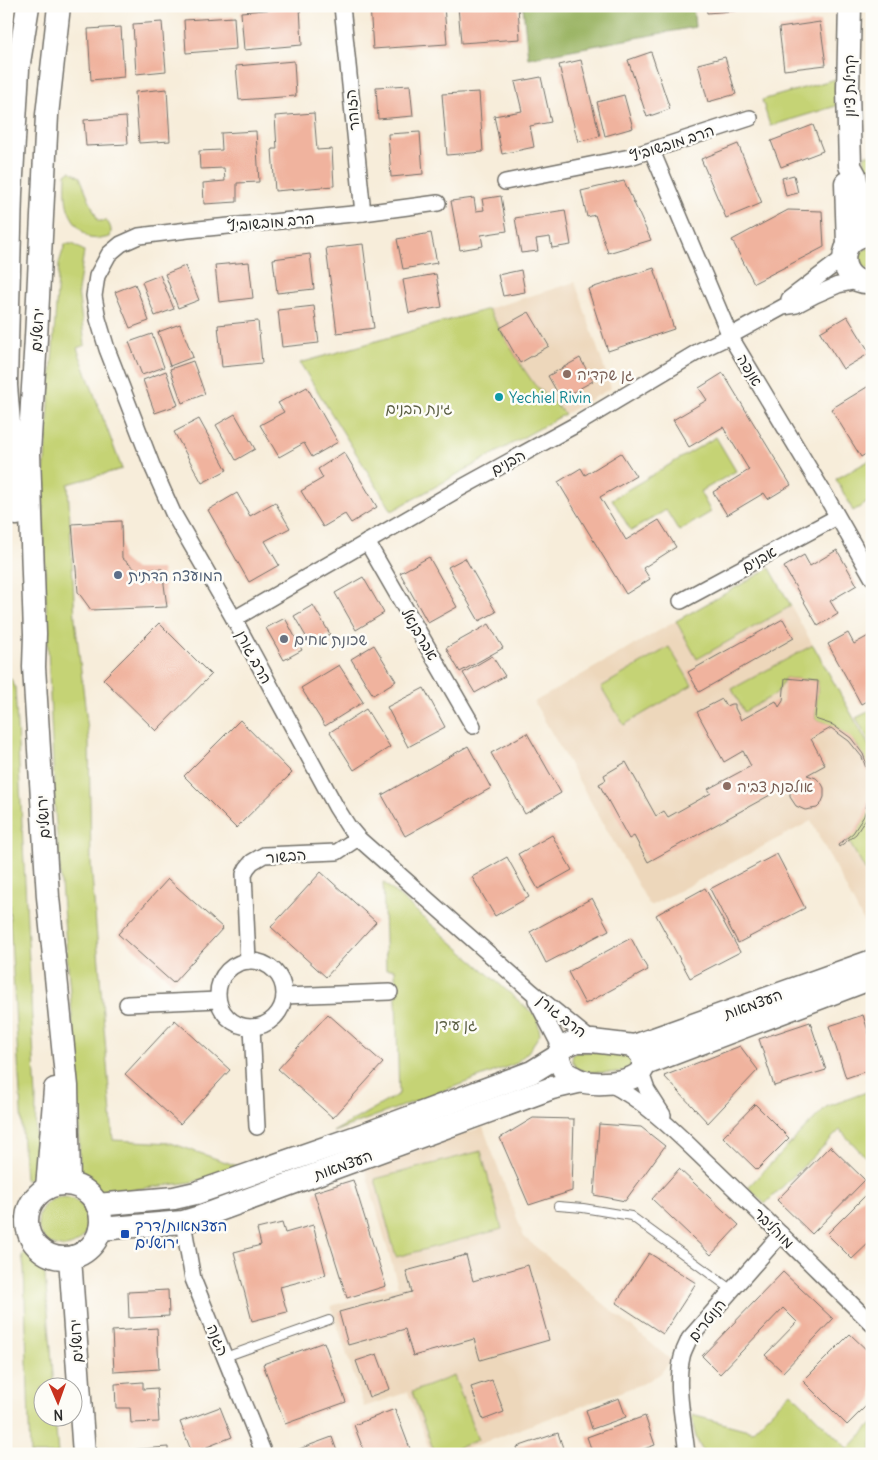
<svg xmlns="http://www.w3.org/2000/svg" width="878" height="1460" font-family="Delius,'Playpen Sans Hebrew',sans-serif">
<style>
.built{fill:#edd7bb}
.green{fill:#c5d375;stroke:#787f50}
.forest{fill:#9cb566;stroke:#647048}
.building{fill:#f0b39e}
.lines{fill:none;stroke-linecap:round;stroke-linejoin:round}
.lane-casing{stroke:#726f68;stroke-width:10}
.street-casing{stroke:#726f68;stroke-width:18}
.secondary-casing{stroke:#726f68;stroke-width:25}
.lane{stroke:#fff;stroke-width:8}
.street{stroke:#fff;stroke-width:15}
.secondary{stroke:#fff;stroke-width:22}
.education-dot{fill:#8d6e63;stroke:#fdfcf7;stroke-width:2}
.culture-dot{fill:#0f9aa8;stroke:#fdfcf7;stroke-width:2}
.service-dot{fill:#5c6f8a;stroke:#fdfcf7;stroke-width:2}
.worship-dot{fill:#6b7280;stroke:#fdfcf7;stroke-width:2}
.transit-dot{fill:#1a4fb4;stroke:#fdfcf7;stroke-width:2}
.labels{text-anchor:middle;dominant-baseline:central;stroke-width:5;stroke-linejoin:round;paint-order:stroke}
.street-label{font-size:15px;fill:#2b2b2b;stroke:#fdfcf7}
.education-label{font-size:15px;fill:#785e54;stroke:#fdfcf7;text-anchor:start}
.culture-label{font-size:15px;fill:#0d838f;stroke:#fdfcf7;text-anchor:start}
.park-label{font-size:15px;fill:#595d41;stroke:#fdfcf7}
.service-label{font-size:15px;fill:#4e5e75;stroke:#fdfcf7;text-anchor:start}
.worship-label{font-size:15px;fill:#5b616d;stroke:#fdfcf7;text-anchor:start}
.transit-label{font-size:15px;fill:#164399;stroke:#fdfcf7;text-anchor:start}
</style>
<rect width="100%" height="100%" fill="#fdfcf7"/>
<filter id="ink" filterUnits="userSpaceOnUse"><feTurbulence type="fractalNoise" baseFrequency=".02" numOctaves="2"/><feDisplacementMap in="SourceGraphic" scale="10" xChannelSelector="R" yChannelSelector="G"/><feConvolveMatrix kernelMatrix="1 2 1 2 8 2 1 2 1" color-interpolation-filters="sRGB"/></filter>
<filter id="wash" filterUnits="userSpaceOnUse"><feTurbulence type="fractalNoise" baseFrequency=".0096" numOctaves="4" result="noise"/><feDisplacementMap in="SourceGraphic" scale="20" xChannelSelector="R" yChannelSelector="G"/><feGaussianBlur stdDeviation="1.12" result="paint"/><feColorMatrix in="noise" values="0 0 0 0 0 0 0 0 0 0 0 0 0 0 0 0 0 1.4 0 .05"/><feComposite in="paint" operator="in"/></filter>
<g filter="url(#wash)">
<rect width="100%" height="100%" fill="#f7edda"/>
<g class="built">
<path d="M575 282 611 388 565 414 534 384 521 365 488 309Z"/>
<path d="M791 606 872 751V938L811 821 650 906 534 702 676 621 698 659Z"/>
<path d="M483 1127 524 1237 671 1360 660 1374 644 1383 453 1454H431L408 1392 364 1407 331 1306 398 1286 365 1169Z"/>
</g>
<g class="green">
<path d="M835 79 836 106 770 126 762 100Z"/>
<path d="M864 155H872V200L867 184Z"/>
<path d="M70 171 80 177 98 221H107C111 227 112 230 110 237L100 239 89 238C65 214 65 206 66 174Z"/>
<path d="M65 244H73L84 251 78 291 85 345 77 348 122 469 68 484 75 619 89 740 91 863 113 1140 171 1143 240 1167 193 1182 114 1192 94 1191 84 1184 80 1174 77 1075 55 812 45 579 43 489 59 263Z"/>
<path d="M867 248 872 250V268L867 269 860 266 857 260 859 253Z"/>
<path d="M488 309 521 365 534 384 565 414 392 511 300 363Z"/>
<path d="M716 437 736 471 700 492 711 512 679 531 666 510 631 531 612 499Z"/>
<path d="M872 459V500L853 511 836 479Z"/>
<path d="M770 568 791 606 697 659 676 621Z"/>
<path d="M813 645 872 751V782C870 758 854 737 833 726 828 723 821 721 815 719L818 681 785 678 778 691 774 695 744 712 732 689Z"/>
<path d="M669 647 692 685 624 725 601 687Z"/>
<path d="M6 679H11L15 687 36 1098 35 1158 32 1179 25 1180 6 852Z"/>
<path d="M872 710V746L856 718Z"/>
<path d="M872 799V882L848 840C862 830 867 816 872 799Z"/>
<path d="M383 882 537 1017 540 1034 528 1052 515 1064 333 1132 399 1094 395 969H386Z"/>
<path d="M621 1051 632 1059 633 1066 620 1073 587 1072 576 1068 572 1060 573 1053 577 1052Z"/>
<path d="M872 1090V1164L840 1130 765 1204 748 1187 826 1107Z"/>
<path d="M481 1151 502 1229 396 1257 375 1179Z"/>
<circle cx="63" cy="1222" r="25"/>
<path d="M28 1253 39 1263 45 1275 54 1387 42 1388V1418H55L58 1454H30L24 1267 22 1255Z"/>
<path d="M454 1376 478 1440 442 1454H435L412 1392Z"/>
<path d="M791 1392 848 1449 872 1424V1454H853L848 1449 839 1454H705C696 1442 693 1429 692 1415L752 1431Z"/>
</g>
<path class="forest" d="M523 6H693L695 27 528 58Z"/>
<g id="blocks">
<g class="building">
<path d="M370 6H444L447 44 373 49Z"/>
<path d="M458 6H518L520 39 461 43Z"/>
<path d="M706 6H766L767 8 707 13Z"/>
<path d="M300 7 302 45 244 50 241 12Z"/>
<path d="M234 17 236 49 186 53 184 20Z"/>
<path d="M162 22 166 71 136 74 133 24Z"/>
<path d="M820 22 826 65 784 70 779 28Z"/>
<path d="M121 27 124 77 91 80 88 29Z"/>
<path d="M651 52 670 109 647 117 628 60Z"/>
<path d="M725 57 736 94 708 102 698 64Z"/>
<path d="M581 60 600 136 578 142 559 65Z"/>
<path d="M294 61 296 96 239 100 236 66Z"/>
<path d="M541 77 551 122 530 126 534 147 502 154 494 116 522 111 515 82Z"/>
<path d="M410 85 413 116 378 119 376 87Z"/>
<path d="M167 89 170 141 139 143 135 92Z"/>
<path d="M479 92 483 152 447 155 442 94Z"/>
<path d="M624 95 633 128 605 136 597 102Z"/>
<path d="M314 113 317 150 332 149 334 186 275 191 272 149H277L275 116Z"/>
<path d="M126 117 128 144 86 146 84 120Z"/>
<path d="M813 125 823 151 781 167 771 141Z"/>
<path d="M256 131 259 182 237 183V202L204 204 203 183 225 181 224 168 200 169 199 151 222 150 221 133Z"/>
<path d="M420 132 423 174 391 177 388 134Z"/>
<path d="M738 144 762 203 726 218 701 159Z"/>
<path d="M794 175 798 193 786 196 782 178Z"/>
<path d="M624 181 651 240 608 253 595 215 587 217 581 191Z"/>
<path d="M501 196 507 231 481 235 483 246 460 250 451 201 474 198 476 211 484 210 482 199Z"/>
<path d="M565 210 571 245 552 248 550 237 536 239 538 251 521 253 515 218Z"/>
<path d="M788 210 822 211 824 247 754 283 732 240Z"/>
<path d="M431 233 437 263 403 269 397 239Z"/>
<path d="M363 244 374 328 337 333 326 248Z"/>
<path d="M310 254 314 289 277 293 273 259Z"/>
<path d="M249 262 253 298 219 302 215 265Z"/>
<path d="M185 266 199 300 178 308 165 274Z"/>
<path d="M654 268 674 329 608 351 588 289Z"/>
<path d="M521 270 525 292 503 296 498 275Z"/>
<path d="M436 274 442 307 409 313 403 280Z"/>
<path d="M160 275 174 309 155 316 142 282Z"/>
<path d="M135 284 149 321 130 328 115 292Z"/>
<path d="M314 306 319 343 282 347 278 310Z"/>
<path d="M529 312 549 346 520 363 500 328Z"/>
<path d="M847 316 870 353 843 369 820 332Z"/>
<path d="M258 321 262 363 222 367 218 325Z"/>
<path d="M180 324 193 357 170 366 158 332Z"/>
<path d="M152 334 164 367 142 375 129 342Z"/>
<path d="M580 358 593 381 561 399 548 376Z"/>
<path d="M193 361 205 394 182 403 170 369Z"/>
<path d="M166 371 178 405 155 413 143 380Z"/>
<path d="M723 373 791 485 768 499 764 493 727 515 713 492 749 470 723 427 689 447 673 420 707 400 699 388Z"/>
<path d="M872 384V450L861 457 831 409Z"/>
<path d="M307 387 338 442 312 457 304 443 279 457 260 425 284 412 278 403Z"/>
<path d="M235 414 255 449 236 460 216 425Z"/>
<path d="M199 419 227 470 202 483 174 432Z"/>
<path d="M344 452 377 507 351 523 345 514 323 527 301 491 323 478 318 469Z"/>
<path d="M621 453 636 476 600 497 626 540 659 520 676 547 643 568 650 579 626 594 558 482 581 468 585 475Z"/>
<path d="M237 493 250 516 275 502 290 528 265 541 279 565 249 582 208 510Z"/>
<path d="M121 521 122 558 135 569H162L167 607 91 610 78 592 72 524Z"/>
<path d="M837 550 857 585 830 601 838 614 818 626 784 567 804 555 810 566Z"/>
<path d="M429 557 457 607 428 623 400 573Z"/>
<path d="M465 558 496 612 479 621 448 567Z"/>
<path d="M363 577 384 613 356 630 335 593Z"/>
<path d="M313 605 330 634 311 645 294 616Z"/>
<path d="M285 618 302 650 284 660 266 628Z"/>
<path d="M783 619 794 638 699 692 688 672Z"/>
<path d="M159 623 211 675 156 731 103 679Z"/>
<path d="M489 624 503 648 460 672 446 648Z"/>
<path d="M848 633 854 644 872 634V698L861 704 828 644Z"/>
<path d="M374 645 396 681 373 695 351 659Z"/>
<path d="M492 656 505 676 475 693 463 673Z"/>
<path d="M339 665 363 702 325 726 301 688Z"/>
<path d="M785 678 818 681 815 719 833 725 851 738 863 754 871 775 872 799 868 815 856 834 839 847 838 845 853 833 864 816 869 796V776L862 757 849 741 831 728 811 739 825 765 807 775 816 778 822 784 824 788V797L821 804 817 808 805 810 796 806 790 797V787L792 783 648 862 634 836 629 839 599 784 606 780 604 775 626 762 656 816 664 811 668 817 711 793 708 789 751 766 743 751 724 762 697 712 722 699 726 706 731 704H735V708L741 720 776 701 779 707 783 701Z"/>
<path d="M424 688 445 727 408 747 387 707Z"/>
<path d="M366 709 390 747 354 770 330 732Z"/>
<path d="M240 720 292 773 236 828 184 776Z"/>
<path d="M527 733 561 793 525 814 491 753Z"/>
<path d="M468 746 491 788 405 836 382 795Z"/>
<path d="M552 835 572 870 538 889 518 854Z"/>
<path d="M777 854 805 908 738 943 710 889Z"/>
<path d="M507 857 529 897 495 916 472 877Z"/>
<path d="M321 872 376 922 326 977 271 927Z"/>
<path d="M168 879 223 928 173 983 118 934Z"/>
<path d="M705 888 740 952 690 978 656 915Z"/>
<path d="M592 898 609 930 546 963 530 932Z"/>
<path d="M631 938 648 970 585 1004 568 972Z"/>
<path d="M328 1014 383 1063 333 1118 278 1069Z"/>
<path d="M863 1015 872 1043V1069L846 1078 829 1026Z"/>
<path d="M175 1020 230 1070 180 1124 125 1074Z"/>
<path d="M810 1022 826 1070 774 1086 759 1039Z"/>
<path d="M740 1046 758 1070 708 1123 664 1076Z"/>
<path d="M755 1104 789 1138 757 1170 723 1137Z"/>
<path d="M533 1118 574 1119 572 1191 529 1205 500 1138Z"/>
<path d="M599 1124 641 1127 665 1146 625 1201 594 1195Z"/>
<path d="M830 1146 865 1180 812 1234 777 1200Z"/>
<path d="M679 1169 739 1225 711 1255 652 1199Z"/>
<path d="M353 1180 386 1286 347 1298 314 1192Z"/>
<path d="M872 1189V1240L852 1259 827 1234Z"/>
<path d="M282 1223 285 1233 313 1225 326 1275 280 1287 287 1312 252 1321 234 1252 261 1245 257 1229Z"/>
<path d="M649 1253 696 1283 663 1334 616 1303Z"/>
<path d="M466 1255 473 1281 528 1265 549 1340 480 1360 474 1339 413 1356 405 1329 348 1345 339 1312 412 1292 406 1271Z"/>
<path d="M783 1272 833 1319 783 1372 765 1355 797 1322 783 1308 720 1374 702 1356Z"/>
<path d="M168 1290 169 1316 129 1318 128 1292Z"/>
<path d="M157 1328 159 1369 114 1372 112 1331Z"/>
<path d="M850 1334 872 1355V1400L847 1425 803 1381Z"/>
<path d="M324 1342 346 1402 285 1424 263 1364Z"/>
<path d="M377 1354 390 1389 369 1397 356 1361Z"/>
<path d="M492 1380 504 1412 483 1420 471 1387Z"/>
<path d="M143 1382V1389L157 1388 159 1422 131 1423 130 1408H116L115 1384Z"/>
<path d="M619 1398 626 1417 592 1429 586 1410Z"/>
<path d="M220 1407 232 1437 192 1453 180 1422Z"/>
<path d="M395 1409 412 1454H365L354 1425Z"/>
<path d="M645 1416 655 1445 630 1454H593L587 1437Z"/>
<path d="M558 1433 565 1454H519L517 1447Z"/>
<path d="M332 1437 338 1454H291V1452Z"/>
<path d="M168 1447V1454H127V1450Z"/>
</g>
</g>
</g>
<g filter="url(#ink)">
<use href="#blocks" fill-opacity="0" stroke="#726f68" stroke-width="1"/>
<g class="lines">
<g class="lane-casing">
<g id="lane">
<path d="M558 1206 583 1208 631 1216 732 1290"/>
<path d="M225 1357 329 1320"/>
</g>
</g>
<g class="street-casing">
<g id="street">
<path d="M342 6 363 213"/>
<path d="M652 151 730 336 827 498 872 577"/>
<path d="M505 182 630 157 750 118"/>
<path d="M438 203 363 213 188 230 139 236 121 244 109 254 97 276 94 296 98 319 107 349 153 468 173 513 234 619 336 807 348 826 358 838 532 992 592 1041"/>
<path d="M789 299 843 258"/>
<path d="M367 542 473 726"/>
<path d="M681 601 837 517"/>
<path d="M234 619 459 489 579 423 701 350 730 336 783 307 796 305 815 295 838 285 858 281"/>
<path d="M248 961 244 874 247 868 252 862 264 855 337 852 358 838"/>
<circle cx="251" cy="994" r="33"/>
<path d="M284 996 390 992"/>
<path d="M536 1000 561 1048"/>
<path d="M127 1004 218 1000"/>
<path d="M252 1027 257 1127"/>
<path d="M641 1073 647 1090 663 1115"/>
<path d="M608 1083C649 1103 681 1138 714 1169 767 1220 819 1272 872 1324"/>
<path d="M183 1222 193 1279 264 1454"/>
<path d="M687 1454C684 1424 675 1386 682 1357 683 1351 687 1345 689 1339L781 1234"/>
</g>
</g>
<g class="secondary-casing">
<g id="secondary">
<path d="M59 6 47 115 36 338 29 453 35 634 34 667 48 897 67 1086 69 1184"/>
<path d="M850 6 848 90 850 166 855 175 860 207 872 234"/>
<path d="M846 183 848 245"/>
<path d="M872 235C834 233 836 286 872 282"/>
<path d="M6 382 11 193 18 69 28 6"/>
<path d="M6 385 16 514"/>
<path d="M576 1041H592L634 1046C636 1049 640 1052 642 1056 655 1084 596 1086 581 1081 577 1079 570 1076 567 1074 562 1070 560 1062 558 1056L561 1048Z"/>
<path d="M634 1046 872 961"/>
<path d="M643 1065 872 978"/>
<circle cx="64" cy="1221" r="37"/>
<path d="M47 1188 55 1089"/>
<path d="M97 1205 174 1198 196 1193 368 1133 532 1072 558 1056"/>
<path d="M100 1229 183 1222 200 1217 552 1088 582 1081"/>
<path d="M70 1258 84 1454"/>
</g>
</g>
<use href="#lane" class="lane"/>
<use href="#street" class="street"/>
<use href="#secondary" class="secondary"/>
</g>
</g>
<g class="education-dot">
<circle cx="567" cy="374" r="5"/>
<circle cx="727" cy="786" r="5"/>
</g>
<circle class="culture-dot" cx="499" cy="397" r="5"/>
<circle class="service-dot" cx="118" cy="575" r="5"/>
<circle class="worship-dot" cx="284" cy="639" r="5"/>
<rect class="transit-dot" x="120" y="1229" width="10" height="10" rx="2.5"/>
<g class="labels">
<g class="street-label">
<text transform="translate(849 86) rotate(-90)">קהילת ציון</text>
<text transform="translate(352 110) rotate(-96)">הזוהר</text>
<text transform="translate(672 143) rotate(-18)">הרב מובשוביץ</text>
<text transform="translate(271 222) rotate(-5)">הרב מובשוביץ</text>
<text transform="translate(37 330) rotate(-87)">ירושלים</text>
<text transform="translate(750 370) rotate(59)">אנפה</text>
<text transform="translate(508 462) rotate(-29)">הבנים</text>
<text transform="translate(759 559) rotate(-29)">אבנים</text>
<text transform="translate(420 634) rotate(60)">אברבנאל</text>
<text transform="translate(254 657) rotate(62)">הרב גורן</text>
<text transform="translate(43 817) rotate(-94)">ירושלים</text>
<text transform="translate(286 856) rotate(-5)">הבשור</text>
<text transform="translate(753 1004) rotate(-20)">העצמאות</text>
<text transform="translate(562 1016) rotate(39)">הרב גורן</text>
<text transform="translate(343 1165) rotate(-20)">העצמאות</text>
<text transform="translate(774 1228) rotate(45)">מוהליבר</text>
<text transform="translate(707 1320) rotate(-51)">הנוטרים</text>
<text transform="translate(218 1340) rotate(68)">הגנה</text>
<text transform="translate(76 1341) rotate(-94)">ירושלים</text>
</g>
<g class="education-label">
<text x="577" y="374">גן שקדיה</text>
<text x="737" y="786">אולפנת צביה</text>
</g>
<g class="culture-label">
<text x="509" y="397">Yechiel Rivin</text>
</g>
<g class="park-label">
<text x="419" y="408">גינת הבנים</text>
<text x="456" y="1024">גן עידן</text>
</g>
<g class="service-label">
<text x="128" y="575">המועצה הדתית</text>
</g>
<g class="worship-label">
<text x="294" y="639">שכונת אחים</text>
</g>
<g class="transit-label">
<text x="135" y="1225">העצמאות/דרך<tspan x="135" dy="17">ירושלים</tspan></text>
</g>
</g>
<rect width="878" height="1460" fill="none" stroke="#fdfcf7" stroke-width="25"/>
<g transform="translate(58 1402) rotate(178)"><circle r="24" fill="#fdfcf7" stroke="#a9a8a5"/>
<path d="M0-4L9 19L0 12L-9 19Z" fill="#c8321e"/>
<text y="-8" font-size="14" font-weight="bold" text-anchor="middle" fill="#2b2b2b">N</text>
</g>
</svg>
